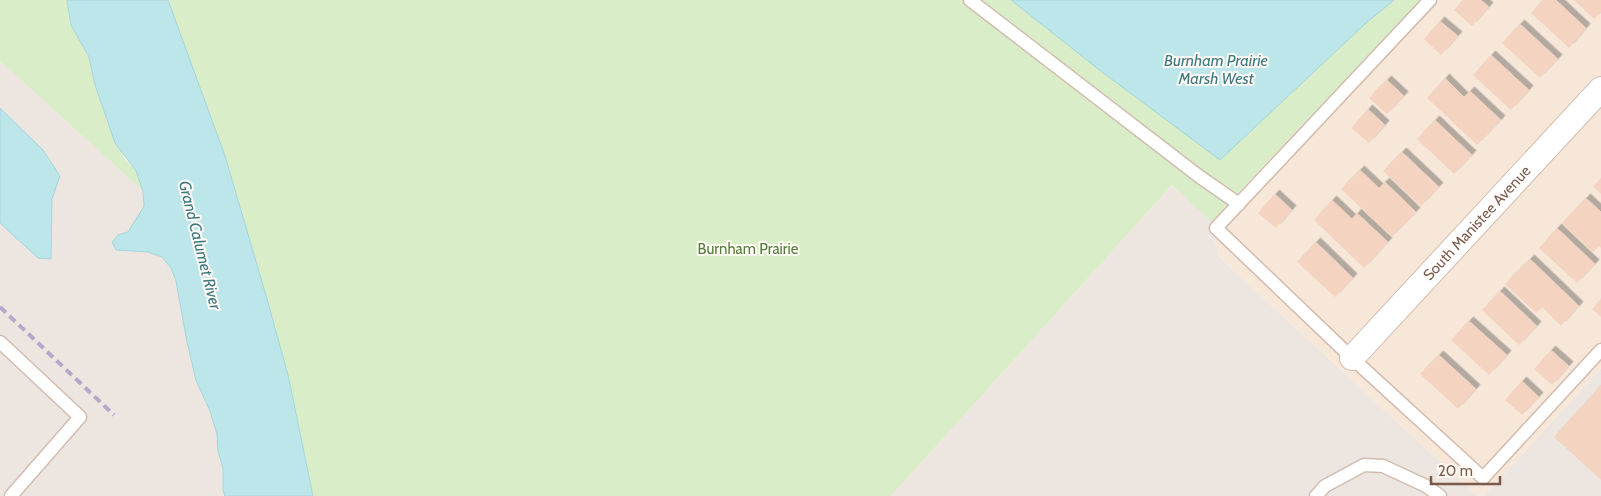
<svg xmlns="http://www.w3.org/2000/svg" width="1601" height="496" font-family="Cabin,sans-serif">
<style>
.residential{fill:#f6e7d9}
.industrial{fill:#ede6e0}
.green{fill:#d9edc8}
.water{fill:#bde6ea;stroke:#a3d6dc}
.building{fill:#f5d3c1;filter:url(#shadow)}
.lines{fill:none;stroke-linecap:round;stroke-linejoin:round}
.service-casing{stroke:#d2bcaf;stroke-width:15}
.minor-casing{stroke:#d2bcaf;stroke-width:26}
.service{stroke:#fff;stroke-width:12}
.minor{stroke:#fff;stroke-width:24}
.rail{stroke:#b8a7ca;stroke-width:4;stroke-dasharray:8 5;stroke-linecap:butt}
.labels{text-anchor:middle;dominant-baseline:central;stroke-width:4;stroke-linejoin:round;paint-order:stroke}
.street-label{font-size:15px;fill:#7c5a4b;stroke:#fffaf3}
.park-label{font-size:15px;fill:#547c3f;stroke:#fffaf3}
.water-label{font-size:16px;font-style:italic;fill:#3d7981;stroke:#fffaf3}
</style>
<defs>
<filter id="shadow"><feDropShadow dx="4.5" dy="-4.5" stdDeviation="0" flood-color="#0004"/></filter>
</defs>
<rect width="100%" height="100%" fill="#fef5eb"/>
<path class="residential" d="M1419 0H1601V368L1484 496H1477L1219 257 1211 222Z"/>
<g class="industrial">
<path d="M0 61 143 191 144 206 138 216 128 232 118 235 125 251 148 252 162 257 171 268 176 281 187 342 196 380 210 411 217 434 218 451 223 468V490L225 496H0Z"/>
<path d="M1172 185 1211 222 1219 257 1477 496H891Z"/>
<path d="M1601 368V496H1484Z"/>
</g>
<g class="green">
<path d="M0 0H67L71 25 89 57 95 85 107 122 124 158 136 171 143 191 0 61Z"/>
<path d="M168 0H1423L1315 117 1312 114 1211 222 1172 185 891 496H313L288 375Z"/>
</g>
<g class="water">
<path d="M67 0H168L225 156 267 299 288 375 313 496H225L223 490V468L218 451 217 434 210 411 196 380 187 342 176 281 171 268 162 257 148 252 116 250 112 242 118 235 128 232 138 216 144 206 143 191 136 171 115 143 95 85 89 57 71 25Z"/>
<path d="M1011 0H1394L1365 24 1220 160 1102 72Z"/>
<path d="M0 108 43 150 60 176 52 199 51 259 38 258 0 223Z"/>
</g>
<g class="building">
<path d="M1463 0H1481L1489 7 1472 26 1454 10Z"/>
<path d="M1543 0H1556L1586 28 1569 48 1531 13Z"/>
<path d="M1574 0H1601V12L1594 19Z"/>
<path d="M1440 21 1458 36 1441 55 1424 39Z"/>
<path d="M1520 24 1558 59 1540 78 1502 43Z"/>
<path d="M1491 55 1529 90 1511 110 1473 75Z"/>
<path d="M1445 78 1464 97 1470 91 1501 120 1477 145 1427 98Z"/>
<path d="M1387 80 1404 96 1387 114 1369 98Z"/>
<path d="M1368 109 1385 125 1369 143 1351 128Z"/>
<path d="M1435 120 1472 155 1454 174 1417 139Z"/>
<path d="M1402 152 1439 187 1421 206 1383 171Z"/>
<path d="M1360 170 1379 188 1385 182 1416 212 1392 237 1341 189Z"/>
<path d="M1601 178V194L1593 187Z"/>
<path d="M1275 194 1292 210 1276 228 1258 213Z"/>
<path d="M1586 198 1601 212V248L1599 246 1593 252 1562 223Z"/>
<path d="M1332 200 1352 219 1357 213 1388 242 1364 268 1314 220Z"/>
<path d="M1557 228 1595 264 1577 283 1539 248Z"/>
<path d="M1316 242 1353 278 1335 297 1297 262Z"/>
<path d="M1530 259 1579 306 1561 326 1542 307 1536 313 1505 284Z"/>
<path d="M1500 291 1537 326 1519 345 1482 310Z"/>
<path d="M1601 299V317L1592 309Z"/>
<path d="M1469 321 1507 355 1489 375 1451 340Z"/>
<path d="M1551 350 1569 366 1552 385 1534 369Z"/>
<path d="M1439 355 1476 389 1458 409 1420 374Z"/>
<path d="M1522 381 1539 397 1522 415 1505 400Z"/>
<path d="M1601 385V480L1554 437Z"/>
</g>
<g class="lines">
<g class="service-casing">
<g id="service">
<path d="M970 0 1200 177 1239 204"/>
<path d="M1430 0 1216 228 1352 358 1483 478 1601 350"/>
<path d="M0 342 80 417 11 496"/>
<path d="M1316 496 1325 486 1364 465 1383 466 1426 486 1440 496"/>
</g>
</g>
<g class="minor-casing">
<g id="minor">
<path id="s1" d="M1352 358 1601 89"/>
</g>
</g>
<use href="#service" class="service"/>
<use href="#minor" class="minor"/>
<path class="rail" d="M0 307 114 415"/>
</g>
<g class="labels">
<g class="street-label">
<text stroke="none"><textPath href="#s1" startOffset="184">South Manistee Avenue</textPath></text>
</g>
<g class="park-label">
<text x="748" y="249">Burnham Prairie</text>
</g>
<g class="water-label">
<text x="1216" y="60">Burnham Prairie<tspan x="1216" dy="18">Marsh West</tspan></text>
<text transform="translate(200 245) rotate(76)">Grand Calumet River</text>
</g>
</g>
<path d="M1431 476v8h69v-8" fill="none" stroke="#7c5a4b" stroke-width="2.5"/>
<text x="1438" y="476" font-size="15" fill="#7c5a4b" stroke="#fffaf3" stroke-width="4" paint-order="stroke">20 m</text>
</svg>
